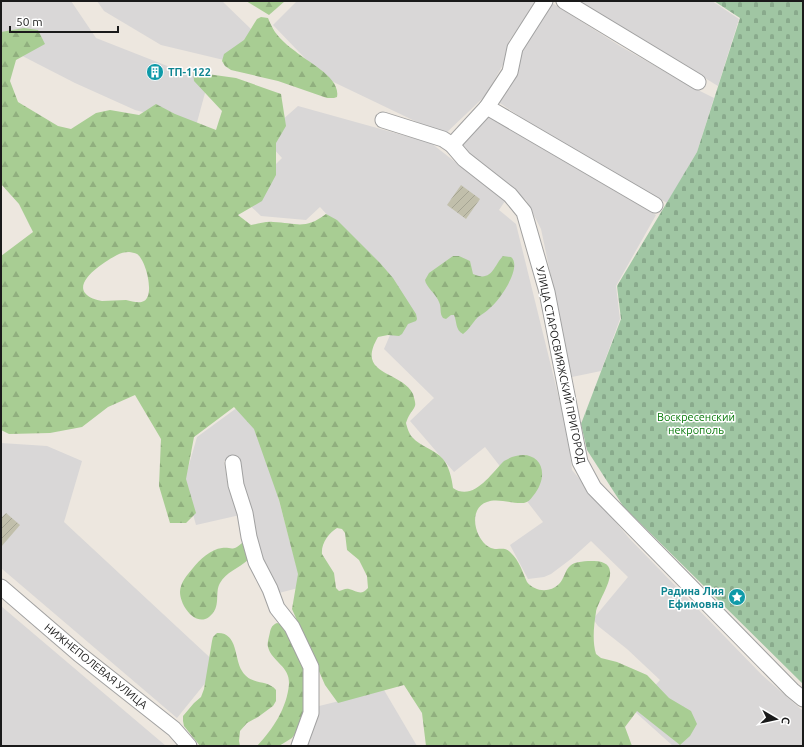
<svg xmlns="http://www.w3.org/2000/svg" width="804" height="747" font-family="Ubuntu,sans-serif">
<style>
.residential{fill:#d9d7d7}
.construction{fill:url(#construction-furrows)}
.forest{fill:url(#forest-firs);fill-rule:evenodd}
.cemetery{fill:url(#cemetery-stones)}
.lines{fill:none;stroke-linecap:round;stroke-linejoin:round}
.street-casing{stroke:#a1a1a1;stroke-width:17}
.street{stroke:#fff;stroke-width:15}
.labels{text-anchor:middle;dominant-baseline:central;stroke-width:3;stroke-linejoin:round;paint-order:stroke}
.culture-label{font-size:11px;font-weight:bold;fill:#0d838f;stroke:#fff;text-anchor:start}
.street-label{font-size:11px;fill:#1a1a1a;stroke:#fff}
.park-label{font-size:11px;fill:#08790a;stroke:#fff}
</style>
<defs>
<pattern id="construction-furrows" width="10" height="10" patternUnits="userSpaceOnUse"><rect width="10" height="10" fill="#c1bfab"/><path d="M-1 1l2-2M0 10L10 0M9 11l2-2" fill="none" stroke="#a5a493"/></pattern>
<pattern id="forest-firs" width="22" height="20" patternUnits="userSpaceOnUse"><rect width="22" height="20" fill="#a8cd93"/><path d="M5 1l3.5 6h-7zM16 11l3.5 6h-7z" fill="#90af7e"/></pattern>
<pattern id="cemetery-stones" width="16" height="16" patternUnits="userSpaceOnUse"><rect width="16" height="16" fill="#a0c6a3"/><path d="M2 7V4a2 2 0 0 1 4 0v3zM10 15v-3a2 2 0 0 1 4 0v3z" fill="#89aa8c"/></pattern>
</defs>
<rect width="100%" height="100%" fill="#ede7df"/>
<g class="residential">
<path d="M1 1H71L96 38 208 82 196 126 135 110 75 83 1 45Z"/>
<path d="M97 1H222L255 33 228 61 161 45 104 11Z"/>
<path d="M297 1H537L509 41 505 61 486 95 444 135 323 77 273 25Z"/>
<path d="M549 1 620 46 692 87 714 98 697 152 667 203 554 140 494 99 521 39Z"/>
<path d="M578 1H712L739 19 718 86Z"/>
<path d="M298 106 431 143 505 201 499 210 516 224 568 435 572 470 629 538 762 675 803 711V746H673L633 710 660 680 627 649 598 626 593 619 628 577 591 541 571 559 551 574 544 577 528 579 510 545 543 522 485 447 454 472 410 421 434 398 384 349 405 300 320 207 306 220 261 216 242 198 282 158 263 137Z"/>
<path d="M484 114 656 215 616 286 620 319 601 371 572 377 541 229 526 200 457 148Z"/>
<path d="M238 407 260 429 302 587 275 594 259 561 237 459 224 461 228 487 237 503 240 515 196 525 184 482 197 437Z"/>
<path d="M1 443 47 446 82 461 64 522 219 666 177 718 1 568Z"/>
<path d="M1 606 21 623 166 746H1Z"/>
<path d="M384 690 417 746H304L315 707Z"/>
</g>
<g class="construction">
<path d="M461 185 480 199 466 219 447 205Z"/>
<path d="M6 513 20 525 1 547V518Z"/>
</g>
<g class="forest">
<path d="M246 1H285L269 15Z"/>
<path d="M261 17 268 18C270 23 272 27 275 32 280 39 288 46 295 51 307 62 341 77 337 97L334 98H327L278 81 231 70 225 66 222 61 224 54 244 40 257 19Z"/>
<path d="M24 28 38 30 45 44 16 60 10 81 18 102 58 126 71 129 96 113 110 110 139 115 156 104 175 114 216 130 222 111 194 81 193 72 236 78 281 94 286 126 276 143V175L262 201 238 215 251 225C258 224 266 221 273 222 297 223 305 230 326 214L337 220 380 263 393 278 416 314 417 319 416 321 408 324 402 334 399 336 388 335 378 337C355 376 401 370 413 394 414 398 416 403 415 406 414 409 411 412 410 414 408 417 407 420 406 423 407 427 409 434 412 437 421 447 434 449 443 459 449 466 452 479 453 488 473 502 491 474 504 461 534 443 555 469 533 496 530 500 528 502 524 503 512 504 498 498 487 502 468 508 474 538 489 547 497 552 504 545 511 553 519 560 523 573 527 582 535 592 550 593 559 584 564 579 565 570 570 566 575 561 587 561 594 561 628 562 598 598 596 612 594 625 592 641 596 654L601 658 617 662 647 675 669 698 691 711 697 724 690 736 680 745 637 711 625 727 632 746H426L422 713 404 685 338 703 325 685 292 609 298 574 279 500 254 429 234 407 194 437 186 479 196 513 186 523H170L159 486 161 439 135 395 108 407 82 427 50 433 9 434 1 430V256L33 232 19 204 1 184V32ZM129 252C131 252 135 253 137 254 146 260 155 295 144 301 139 304 132 301 126 300 118 300 110 301 102 301 96 300 89 298 85 293 75 280 107 260 117 255 120 253 125 252 129 252ZM337 528 342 529 345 533 347 550 359 560 367 576 368 588C361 596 357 591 349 589 345 588 342 591 339 591L336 588 334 573 322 554C321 543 329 533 337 528Z"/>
<path d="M453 256H459L470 261 473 274C492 283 494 265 503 256L511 257C523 267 499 301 490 308 486 312 482 314 478 317 472 323 469 330 463 334 455 330 457 321 454 315H451L446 319 443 318C439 313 442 308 439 302 436 294 426 287 425 280L429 273Z"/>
<path d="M242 543H244L248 560C239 568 226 572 220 583 214 593 222 607 209 617 195 627 180 605 180 592 180 583 187 575 193 568 199 560 211 549 222 548 232 547 232 552 242 543Z"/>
<path d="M277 623 281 624 297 641 308 687 303 716 298 730 292 738 279 746H257C273 729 287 708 289 684 290 666 272 662 268 647 267 643 269 637 270 632 271 628 272 625 277 623Z"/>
<path d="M217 633C238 632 234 658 242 671 251 686 267 679 276 690V701L273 706 258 717 247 723 240 731 239 741 240 746H200L184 726 183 721V716L194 703 201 697 204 689 212 641 213 637Z"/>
</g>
<path class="cemetery" d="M714 1H803V684L623 506 587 450 581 424 621 319 617 286 697 152 740 18Z"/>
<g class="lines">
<g class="street-casing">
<g id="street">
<path d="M564 1 698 82"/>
<path d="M487 107 655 205"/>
<path d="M383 120 443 139 452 145 464 159 510 195 524 212 547 292 580 462 594 488 792 690 803 699"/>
<path d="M452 145 487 107 510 72 515 48 545 1"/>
<path d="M233 463 236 485 245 513 249 537 256 562 270 589 277 608 292 627 311 667V713L299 746"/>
<path d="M1 587 79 654 174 729 189 746"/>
</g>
</g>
<use href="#street" class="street"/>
</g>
<defs>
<g id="building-disc" transform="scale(0.9)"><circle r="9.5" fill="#0f9aa8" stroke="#fff"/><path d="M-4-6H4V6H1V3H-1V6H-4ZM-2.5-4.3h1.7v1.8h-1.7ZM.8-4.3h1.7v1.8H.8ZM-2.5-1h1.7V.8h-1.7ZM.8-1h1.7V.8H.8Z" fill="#fff"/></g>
<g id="sight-disc" transform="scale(0.9)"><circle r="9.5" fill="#0f9aa8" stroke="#fff"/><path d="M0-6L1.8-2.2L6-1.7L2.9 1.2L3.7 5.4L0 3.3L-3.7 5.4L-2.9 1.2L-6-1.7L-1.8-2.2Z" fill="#fff"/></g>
</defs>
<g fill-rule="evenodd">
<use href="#building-disc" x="155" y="72"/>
<use href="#sight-disc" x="737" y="597"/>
</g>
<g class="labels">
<g class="culture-label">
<text x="168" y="72">ТП-1122</text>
<text x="724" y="591" text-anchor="end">Радина Лия<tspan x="724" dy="13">Ефимовна</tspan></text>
</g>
<g class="street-label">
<text transform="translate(561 365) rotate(78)">УЛИЦА СТАРОСВИЯЖСКИЙ ПРИГОРОД</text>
<text transform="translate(96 666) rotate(39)">НИЖНЕПОЛЕВАЯ УЛИЦА</text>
</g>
<g class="park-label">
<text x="696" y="417">Воскресенский<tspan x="696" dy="13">некрополь</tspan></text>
</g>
</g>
<rect width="804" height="747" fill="none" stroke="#1a1a1a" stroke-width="4"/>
<g transform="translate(776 719) rotate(99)" stroke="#ffffff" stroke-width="3" paint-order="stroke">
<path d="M0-3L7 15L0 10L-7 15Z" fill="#1a1a1a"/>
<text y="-6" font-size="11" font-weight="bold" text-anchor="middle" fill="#1a1a1a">С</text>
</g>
<path d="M10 26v6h108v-6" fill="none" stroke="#1a1a1a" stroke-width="2"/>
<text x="16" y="26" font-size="12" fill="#1a1a1a" stroke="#ffffff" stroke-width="3" paint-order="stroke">50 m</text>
</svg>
